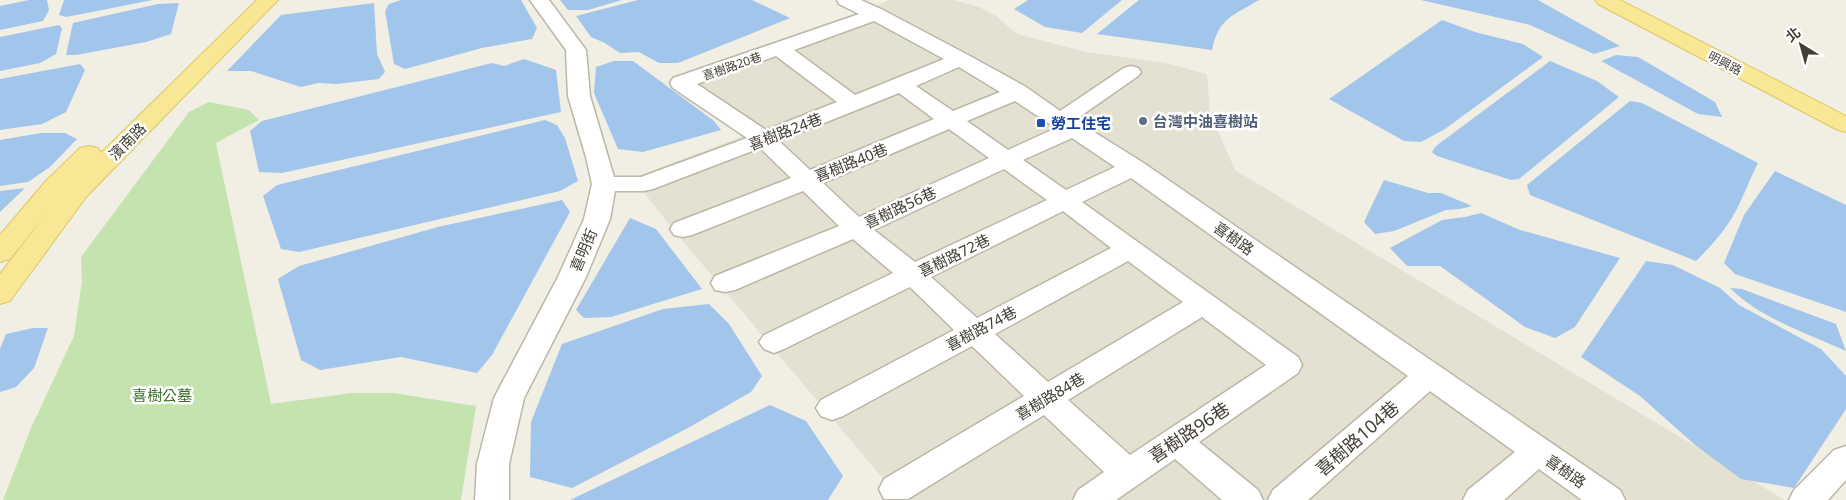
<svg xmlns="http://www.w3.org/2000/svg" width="1846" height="500" font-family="'Noto Sans','Noto Sans TC',sans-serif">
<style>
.residential{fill:#e4e1d2}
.green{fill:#c5e3ae}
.water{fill:#a2c5eb}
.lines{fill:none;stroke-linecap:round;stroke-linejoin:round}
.minor-casing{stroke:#bbb7a7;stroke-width:3}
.major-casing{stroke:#dcc766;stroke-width:2}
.minor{fill:#fff;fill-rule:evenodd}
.major{fill:#f8e895;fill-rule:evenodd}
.service-dot{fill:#5c6f8a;stroke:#fff;stroke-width:2}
.transit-dot{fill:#1a4fb4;stroke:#fff;stroke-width:2}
.labels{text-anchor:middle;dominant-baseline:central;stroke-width:5;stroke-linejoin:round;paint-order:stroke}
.far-street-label{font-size:12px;fill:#423e34;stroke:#fff}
.service-label{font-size:15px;font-weight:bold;fill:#4e5e75;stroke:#fff;text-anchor:start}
.transit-label{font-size:15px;font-weight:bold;fill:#164399;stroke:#fff;text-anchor:start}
.street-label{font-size:15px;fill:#423e34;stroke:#fff}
.park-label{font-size:15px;fill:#3d702b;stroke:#fff}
.near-street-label{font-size:18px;fill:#423e34;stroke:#fff}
</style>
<rect width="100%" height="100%" fill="#f1eee4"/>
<path class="residential" d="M889 0H954L979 7 996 16 1017 34 1086 52 1166 63 1207 74 1210 113 1235 170 1785 500H901L670 226 633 178 746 135 671 80 844 21Z"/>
<path class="green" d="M209 102 249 110 259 120 216 143 271 404 352 393H393L476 406 461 500H3L31 428 74 336 82 281 81 257 189 112Z"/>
<g class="water">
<path d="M29 0H47L49 10 43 21 0 30V6Z"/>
<path d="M64 0H153L66 17 59 15Z"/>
<path d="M401 0H521L537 28 532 39 482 48 405 69 394 64 385 11 389 4Z"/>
<path d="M560 0H622L588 10H568Z"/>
<path d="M638 0H752L790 18 678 63H659L639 52 620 53 605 43 591 37 576 16Z"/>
<path d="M1028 0H1122L1082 33 1045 27 1014 9Z"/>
<path d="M1139 0H1259C1233 16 1219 17 1212 50L1097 34Z"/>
<path d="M1421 0H1538L1620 46 1594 54 1530 25Z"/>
<path d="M179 3 171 34 146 42 76 55H66L73 23 158 4Z"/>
<path d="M374 3 377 54 385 72 379 79 337 84 318 83 301 87 251 71H227L281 15Z"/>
<path d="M1442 20 1475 32 1523 44 1543 57 1445 129 1421 142 1404 141 1329 99Z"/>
<path d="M59 25 62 28 56 54 40 63 0 71V37Z"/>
<path d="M1616 55 1638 57 1715 102 1722 117 1698 114 1601 61Z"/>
<path d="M524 59 556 70 561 112 282 173 259 172 250 131 262 121 492 63 504 66Z"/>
<path d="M614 61H633L714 121 721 130 643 152 618 149 594 93 596 67Z"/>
<path d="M1550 61 1597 81 1619 97 1519 179 1511 180 1437 156 1432 152 1436 146Z"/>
<path d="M80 64 85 70 66 112 42 124 0 130V79Z"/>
<path d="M1630 101 1642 103 1758 163C1749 180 1743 199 1733 216 1723 233 1710 247 1696 261L1530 195 1527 185Z"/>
<path d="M545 120 557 125 565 138 578 181 560 191 299 252 281 249 263 196 277 185Z"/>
<path d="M41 133H65L77 139 50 167 28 182 0 186V140Z"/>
<path d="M1775 171 1846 205V312L1735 274 1724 263 1744 215Z"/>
<path d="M1384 180 1428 193H1441L1472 206 1460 209 1446 210 1394 231 1375 234 1364 222Z"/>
<path d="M25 188 0 212V191Z"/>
<path d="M562 200 570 212 492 355 477 373 401 357 320 370 301 360 278 279 299 266 438 227Z"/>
<path d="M1481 213 1520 230 1620 258 1575 327 1555 338 1525 327 1440 266H1407L1390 248 1442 220 1465 217Z"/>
<path d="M630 218 656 229 702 289 611 317 584 318 576 310Z"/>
<path d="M1646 261 1673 265 1720 288 1739 305 1821 349 1846 376V409L1794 488 1741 479 1695 445 1640 396 1581 357Z"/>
<path d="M1730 288 1742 289 1836 324 1846 351C1807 333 1761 319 1730 288Z"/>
<path d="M709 304 729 324 762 376 751 392 688 428 572 488 530 477 531 422 562 344 663 309Z"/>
<path d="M33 328H48L34 368 16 387 0 392V349L6 334Z"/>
<path d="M770 405 806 421 843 476 828 500H570Z"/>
</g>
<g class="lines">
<g class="minor-casing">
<g id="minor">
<path d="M530 0H549L586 50 590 96 614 177H641L747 138 673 88 670 83 673 78 859 14 839 4 837 0H861L883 10 968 55 1026 87 1060 111 1124 68 1131 66 1138 68 1141 72 1138 76 1075 120 1142 162 1620 490 1625 500H1582L1539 469 1504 500H1463L1468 490 1515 452 1430 391 1308 500H1268L1273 490 1408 376 1131 178 1082 202 1298 357 1302 365 1298 373 1199 442 1258 490 1263 500H1222L1175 459 1116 500H1073L1078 490 1104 472 1044 415 908 499H884L879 489 884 479 1024 396 972 346 843 416 832 420 821 416 816 408 821 400 954 330 910 287 784 349 774 353 764 349 759 342 764 335 893 273 853 239 735 290 725 292 715 290 711 283 715 276 839 226 803 191 692 235 683 237 674 235 670 229 674 223 791 178 760 148 653 189 644 191H615L610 219 586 277 524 398 509 464V500H475L477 464 494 398 558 277 584 219 592 184 586 157 568 96 566 50ZM874 21 944 59 855 95 794 50ZM776 56 837 102 766 130 697 84ZM959 67 1000 92 953 111 916 86ZM899 93 934 119 810 170 779 141ZM1015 101 1056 128 1008 150 967 121ZM949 129 989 158 859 217 823 183ZM1072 138 1115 167 1066 190 1023 160ZM1004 169 1047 200 915 262 874 230ZM1063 211 1111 248 977 318 931 277ZM1128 261 1183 302 1048 382 995 334ZM1202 317 1266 365 1130 455 1068 400Z"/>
<path d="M1846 446V480L1828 500H1789L1794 490 1834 450Z"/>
</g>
</g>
<g class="major-casing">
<g id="major">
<path d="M257 0H278L86 197 10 301 0 304V274L48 212 10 259 0 262V235L45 182 80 148 89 146 98 148 101 153Z"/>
<path d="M1595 0H1620L1846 116V132L1838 130 1598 4Z"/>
</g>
</g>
<use href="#minor" class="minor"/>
<use href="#major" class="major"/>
</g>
<circle class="service-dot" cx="1143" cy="121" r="5"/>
<rect class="transit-dot" x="1036" y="118" width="10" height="10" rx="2.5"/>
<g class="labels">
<g class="far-street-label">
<text transform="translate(1725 63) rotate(27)">明興路</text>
<text transform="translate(732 66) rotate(-19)">喜樹路20巷</text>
</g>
<g class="service-label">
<text x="1153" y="121">台灣中油喜樹站</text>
</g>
<g class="transit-label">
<text x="1051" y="123">勞工住宅</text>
</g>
<g class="street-label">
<text transform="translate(785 131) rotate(-21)">喜樹路24巷</text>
<text transform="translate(127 141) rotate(-45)">濱南路</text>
<text transform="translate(851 162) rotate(-22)">喜樹路40巷</text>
<text transform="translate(900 207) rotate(-25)">喜樹路56巷</text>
<text transform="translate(1234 238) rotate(35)">喜樹路</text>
<text transform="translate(583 250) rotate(-67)">喜明街</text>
<text transform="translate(954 255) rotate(-26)">喜樹路72巷</text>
<text transform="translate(981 328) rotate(-28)">喜樹路74巷</text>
<text transform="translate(1050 396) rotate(-31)">喜樹路84巷</text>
<text transform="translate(1566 471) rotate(35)">喜樹路</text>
</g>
<g class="park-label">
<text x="162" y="395">喜樹公墓</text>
</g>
<g class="near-street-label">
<text transform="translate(1189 432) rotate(-34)">喜樹路96巷</text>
<text transform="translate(1357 438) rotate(-41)">喜樹路104巷</text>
</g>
</g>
<g transform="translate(1801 45) rotate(323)" stroke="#ffffff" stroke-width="4" paint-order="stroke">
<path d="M0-4L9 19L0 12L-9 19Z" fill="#423e34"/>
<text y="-8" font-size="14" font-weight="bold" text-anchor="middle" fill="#423e34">北</text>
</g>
</svg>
